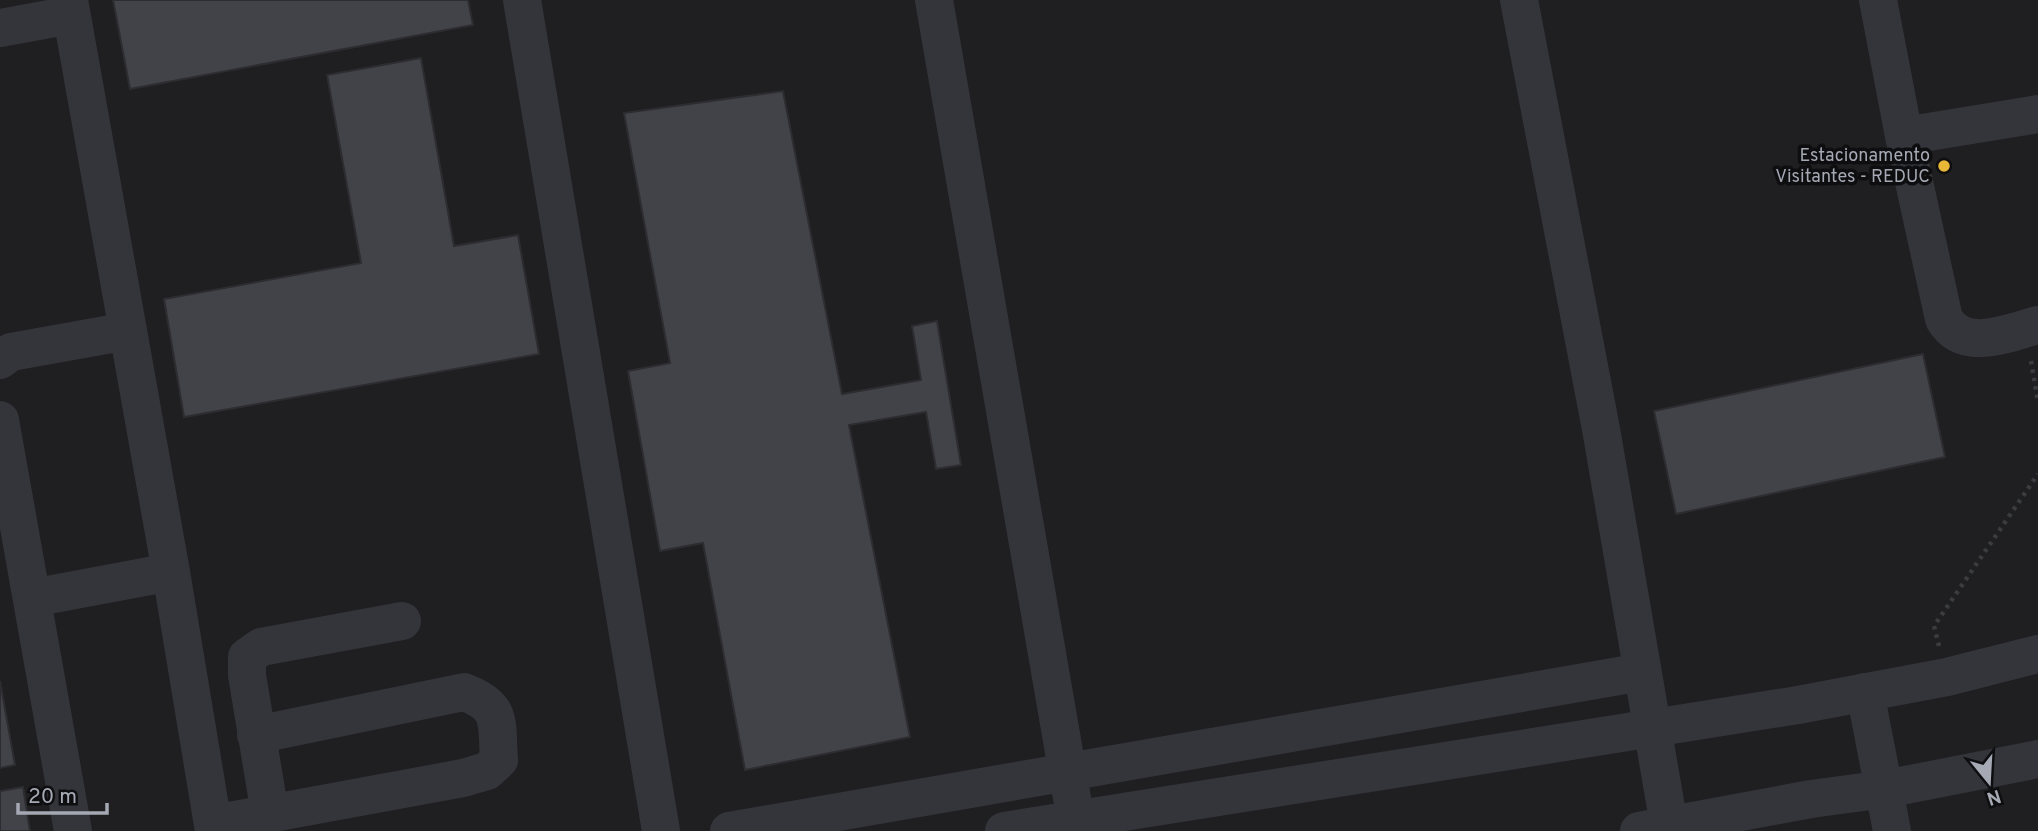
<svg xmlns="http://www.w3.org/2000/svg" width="2038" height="831" font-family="Overpass,sans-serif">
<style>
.built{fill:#1f1f22}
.building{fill:#424348;stroke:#2d2d31;stroke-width:2}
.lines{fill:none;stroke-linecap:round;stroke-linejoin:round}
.path{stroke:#3a3c40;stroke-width:4.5;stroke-dasharray:3.5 5;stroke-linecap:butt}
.minor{stroke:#34353a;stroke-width:38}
.poi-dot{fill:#e8b738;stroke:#0e0e10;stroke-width:2.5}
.labels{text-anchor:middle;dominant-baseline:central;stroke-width:7;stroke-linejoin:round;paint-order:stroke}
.poi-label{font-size:18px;fill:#a5a9b4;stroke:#0e0e10;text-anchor:end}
</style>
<rect width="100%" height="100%" fill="#131315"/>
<rect class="built" x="0" y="0" width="2038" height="831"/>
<g class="building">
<path d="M113 0H468L473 25 130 89Z"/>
<path d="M421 58 454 246 518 235 539 354 184 417 164 299 361 263 327 75Z"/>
<path d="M783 91 842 394 921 380 912 326 937 321 961 465 936 469 926 412 849 425 910 737 745 770 703 543 660 551 628 371 670 363 624 113Z"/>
<path d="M1923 354 1945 457 1676 514 1654 411Z"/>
<path d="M0 681 15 765 0 768Z"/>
<path d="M23 787 30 831H0V791Z"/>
</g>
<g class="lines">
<g class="path">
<path d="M2031 361 2038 402"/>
<path d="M1939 646 1934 626 2038 474"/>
</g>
<g class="minor">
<path d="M69 0 171 572 214 831"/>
<path d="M522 0 661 831"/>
<path d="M934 0 1072 798"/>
<path d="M1519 0 1601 429 1670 831"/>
<path d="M1878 0 1904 136 1944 319C1964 353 2007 333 2038 325"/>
<path d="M0 28 71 15"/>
<path d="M1904 136 2038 114"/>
<path d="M0 360 11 352 128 331"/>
<path d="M0 420 73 831"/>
<path d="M32 598 171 572"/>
<path d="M1865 692 1892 831"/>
<path d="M270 814 247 675V657L261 647 402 621"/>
<path d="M213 824 463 778 487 771 499 760C496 723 504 707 464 692L256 735"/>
<path d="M729 831 1642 672"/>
<path d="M1004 831 1798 705 1947 677 2038 654"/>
<path d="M1639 831 1811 799 1885 789 2038 759"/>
</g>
</g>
<circle class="poi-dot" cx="1944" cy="166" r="7"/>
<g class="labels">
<g class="poi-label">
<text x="1930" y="156">Estacionamento<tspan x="1930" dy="21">Visitantes - REDUC</tspan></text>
</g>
</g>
<g transform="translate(1989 782) rotate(162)" stroke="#0e0e10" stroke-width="5" paint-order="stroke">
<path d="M0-5L12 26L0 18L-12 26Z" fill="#a5a9b4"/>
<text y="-10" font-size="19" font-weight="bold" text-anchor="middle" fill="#a5a9b4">N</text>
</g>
<path d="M18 803v10h89v-10" fill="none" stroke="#a5a9b4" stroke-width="3.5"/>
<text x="28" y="803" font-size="21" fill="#a5a9b4" stroke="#0e0e10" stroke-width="5" paint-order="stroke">20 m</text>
</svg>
